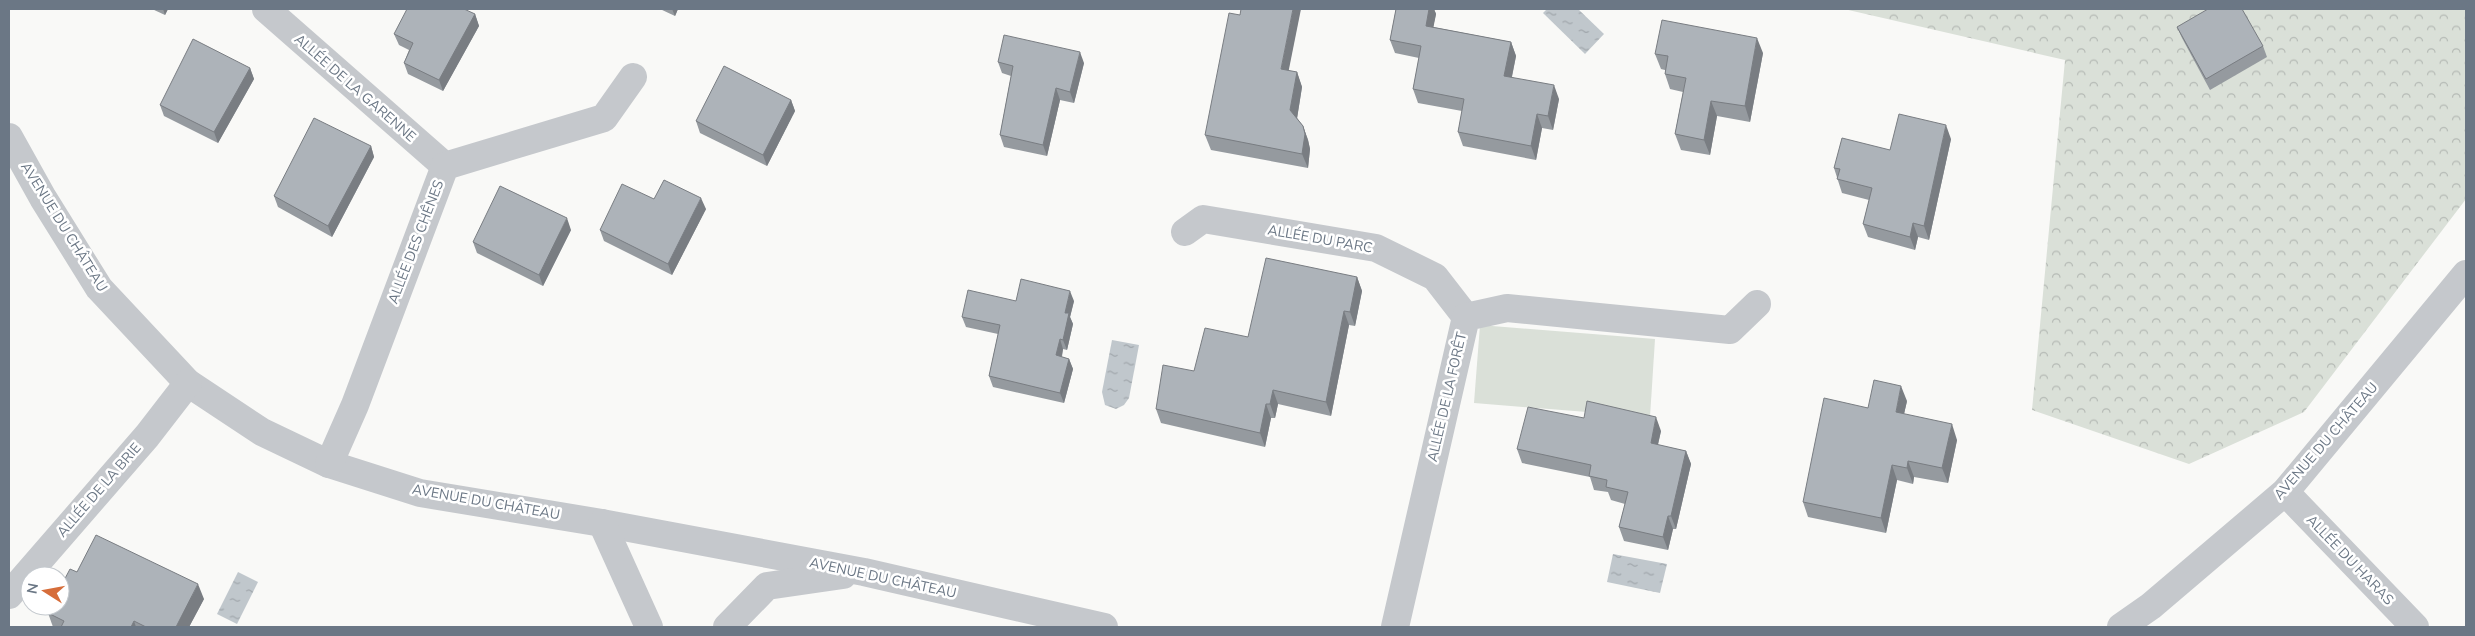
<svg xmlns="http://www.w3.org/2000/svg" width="2475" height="636" font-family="'Nunito Sans',sans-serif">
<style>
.forest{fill:url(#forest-crowns)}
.park{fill:#dae0d8}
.water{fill:url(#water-ripples)}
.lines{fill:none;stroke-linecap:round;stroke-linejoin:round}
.minor{stroke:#c5c8cc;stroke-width:28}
.wall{fill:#959a9f}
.shaded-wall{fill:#797d82}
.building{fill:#adb3b9;stroke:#797d82}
.labels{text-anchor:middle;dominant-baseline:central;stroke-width:5;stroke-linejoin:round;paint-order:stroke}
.street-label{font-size:14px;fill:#6b7785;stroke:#fff}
</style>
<defs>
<pattern id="forest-crowns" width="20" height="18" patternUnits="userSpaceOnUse" patternTransform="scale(1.25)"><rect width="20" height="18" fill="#dae0d8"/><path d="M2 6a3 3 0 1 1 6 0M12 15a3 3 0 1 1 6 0" fill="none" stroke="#b5bab5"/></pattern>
<pattern id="water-ripples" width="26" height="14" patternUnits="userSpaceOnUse" patternTransform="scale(1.25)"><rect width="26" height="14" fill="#c0c7cc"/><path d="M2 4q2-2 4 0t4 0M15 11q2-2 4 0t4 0" fill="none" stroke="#a0a6ab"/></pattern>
</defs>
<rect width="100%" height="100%" fill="#f9f9f7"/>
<path class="forest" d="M1844 9H2466V199L2304 412 2189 464 2032 410 2065 60Z"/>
<path class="park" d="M1480 325 1655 339 1650 417 1474 403Z"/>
<g class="water">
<path d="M1547 9H1578L1604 34 1585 54 1543 13Z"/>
<path d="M1112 340 1139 345 1129 398 1124 405 1116 409 1105 405 1102 392Z"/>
<path d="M1613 554 1667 564 1660 593 1607 582Z"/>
<path d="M238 572 258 582 237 624 217 614Z"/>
</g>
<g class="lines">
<g class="minor">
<path d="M266 9 445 166"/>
<path d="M9 137 43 198 99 288 188 383 262 432 329 464 420 493 602 523 864 572 1104 627"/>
<path d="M1185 232 1203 219 1376 248 1435 277 1466 317"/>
<path d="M329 464 355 405 445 166 604 118 633 77"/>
<path d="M2285 492 2415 627"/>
<path d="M602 523 649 627"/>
<path d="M9 595 147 436 188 383"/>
<path d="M727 627 767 586 843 575"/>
<path d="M1395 627 1466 317 1507 308 1730 330 1757 304"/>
<path d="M2121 627 2151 606 2285 492 2466 274"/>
</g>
</g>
<g class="wall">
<path d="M152 9H168L165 15Z"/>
<path d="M660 9H678L675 16Z"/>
<path d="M1396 9H1434L1436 14 1433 27 1511 42 1516 56 1512 77 1559 99 1553 130 1542 128 1536 160 1463 146 1458 132 1462 111 1418 103 1413 89 1419 58 1395 53 1390 40Z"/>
<path d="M475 14 479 26 443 91 408 74 404 63 409 50 399 45 394 34Z"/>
<path d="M2177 27 2263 46 2267 57 2210 90 2182 38Z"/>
<path d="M1763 53 1750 122 1717 116 1710 155 1681 150 1675 134 1683 92 1670 89 1665 74V70L1661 69 1655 54Z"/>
<path d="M998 62 1084 63 1074 103 1060 100 1047 156 1004 147 1000 135 1011 76 1002 73Z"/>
<path d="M250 68 254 79 218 143 164 116 160 105Z"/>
<path d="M1289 71 1297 72 1302 87 1297 118 1303 126 1308 140 1310 149 1308 168 1211 150 1205 135Z"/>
<path d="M791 100 795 111 767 166 700 133 696 121Z"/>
<path d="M1951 139 1929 240 1918 237 1915 250 1868 237 1863 224 1869 200 1842 193 1834 168 1890 150Z"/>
<path d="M371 146 374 157 332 237 278 207 274 196Z"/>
<path d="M654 199 706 209 672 275 604 241 600 230Z"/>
<path d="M571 230 543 286 477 253 473 242Z"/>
<path d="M1357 277 1362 291 1355 326 1349 325 1331 416 1278 404 1275 418H1271L1265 447 1161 423 1156 409 1248 337Z"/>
<path d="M1016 301H1074L1070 317 1073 324 1067 350 1063 349 1062 357 1069 359 1073 369 1064 403 993 387 989 376 998 334 966 327 962 317Z"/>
<path d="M1907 401 1904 414 1957 440 1948 483 1914 477 1913 484 1897 480 1886 533 1808 517 1803 502Z"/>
<path d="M1584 418 1661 431 1658 445 1686 451 1691 464 1676 529H1673L1668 550 1624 541 1619 527 1625 504 1611 500 1608 492 1594 490 1590 477 1522 463 1517 449Z"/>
<path d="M77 572 204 599 189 627H53L48 613Z"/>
</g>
<g class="shaded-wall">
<path d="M163 9H168L165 15Z"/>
<path d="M672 9H678L675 16Z"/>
<path d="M1293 9H1301L1286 84 1281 69Z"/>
<path d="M1429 9H1434L1436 14 1431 40 1426 26Z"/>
<path d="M475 14 479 26 443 91 439 80Z"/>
<path d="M1757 38 1763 53 1750 122 1745 106Z"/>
<path d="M1511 42 1516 56 1509 90 1504 76Z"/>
<path d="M1080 52 1084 63 1074 103 1070 92Z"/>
<path d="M250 68 254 79 218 143 214 132Z"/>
<path d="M1297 72 1302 87 1296 125 1290 110Z"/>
<path d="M1554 85 1559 99 1553 130 1548 116Z"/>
<path d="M1056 88 1060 100 1047 156 1043 145Z"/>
<path d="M791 100 795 111 767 166 763 155Z"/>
<path d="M1711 101 1717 116 1710 155 1704 140Z"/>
<path d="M1537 114 1542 128 1536 160 1531 146Z"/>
<path d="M1946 125 1951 139 1929 240 1924 226Z"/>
<path d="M1303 126 1308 140 1310 149 1308 168 1302 154Z"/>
<path d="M371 146 374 157 332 237 328 226Z"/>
<path d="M701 198 706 209 672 275 668 264Z"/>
<path d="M567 218 571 230 543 286 539 275Z"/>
<path d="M1913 223 1918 237 1915 250 1910 237Z"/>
<path d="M1357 277 1362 291 1355 326 1350 312Z"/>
<path d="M1070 291 1074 301 1070 317 1073 324 1067 350 1063 340 1065 313Z"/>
<path d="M1344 311 1349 325 1331 416 1326 402Z"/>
<path d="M1060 339 1063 349 1060 365 1056 355Z"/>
<path d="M1069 359 1073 369 1064 403 1060 393Z"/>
<path d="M1901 386 1907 401 1901 427 1896 412Z"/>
<path d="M1273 390 1278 404 1275 418 1270 404Z"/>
<path d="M1266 404 1271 418 1265 447 1260 433Z"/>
<path d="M1656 417 1661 431 1655 456 1651 443Z"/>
<path d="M1952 424 1957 440 1948 483 1942 468Z"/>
<path d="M1686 451 1691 464 1676 529 1671 516Z"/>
<path d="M1908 461 1914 477 1913 484 1907 468Z"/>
<path d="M1892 465 1897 480 1886 533 1881 518Z"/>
<path d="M1668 516 1673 529 1668 550 1663 537Z"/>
<path d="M198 584 204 599 189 627H176Z"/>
<path d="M134 621 136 627H131Z"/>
</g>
<g class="building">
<path d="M407 9H464L475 14 439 80 404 63 413 43 394 34Z"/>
<path d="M1241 9H1293L1281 69 1297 72 1290 110 1303 126 1305 134 1302 154 1205 135 1229 13 1240 15Z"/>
<path d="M1396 9H1429L1426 26 1511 42 1504 76 1554 85 1548 116 1537 114 1531 146 1458 132 1464 99 1413 89 1421 46 1390 40Z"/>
<path d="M2208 9H2242L2263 46 2206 79 2177 27Z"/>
<path d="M1662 20 1757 38 1745 106 1711 101 1704 140 1675 134 1686 78 1665 74 1668 56 1655 54Z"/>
<path d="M1004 35 1080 52 1070 92 1056 88 1043 145 1000 135 1013 66 998 62Z"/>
<path d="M193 39 250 68 214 132 160 105Z"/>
<path d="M724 66 791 100 763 155 696 121Z"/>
<path d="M1899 114 1946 125 1924 226 1913 223 1910 237 1863 224 1872 188 1837 179 1840 169 1834 168 1842 138 1890 150Z"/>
<path d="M314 118 371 146 328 226 274 196Z"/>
<path d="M664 180 701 198 668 264 600 230 622 184 654 199Z"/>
<path d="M500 186 567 218 539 275 473 242Z"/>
<path d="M1266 258 1357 277 1350 312 1344 311 1326 402 1273 390 1270 404H1266L1260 433 1156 409 1163 365 1194 371 1205 328 1248 337Z"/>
<path d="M1021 279 1070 291 1065 313H1069L1063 340 1060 339 1056 355 1069 359 1060 393 989 376 1000 325 962 317 968 290 1016 301Z"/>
<path d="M1874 380 1901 386 1896 412 1952 424 1942 468 1908 461 1907 468 1892 465 1881 518 1803 502 1824 398 1868 408Z"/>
<path d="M1587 401 1656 417 1651 443 1686 451 1671 516H1668L1663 537 1619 527 1628 492 1606 487 1607 480 1589 476 1591 465 1517 449 1528 407 1584 418Z"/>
<path d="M96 535 198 584 176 627H146L134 621 131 627H61L64 621 48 613 51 606H60V588L70 569 77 572Z"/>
</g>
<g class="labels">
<g class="street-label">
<text transform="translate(355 88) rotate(41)">ALLÉE DE LA GARENNE</text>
<text transform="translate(64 227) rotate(58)">AVENUE DU CHÂTEAU</text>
<text transform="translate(1320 239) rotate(10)">ALLÉE DU PARC</text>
<text transform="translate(416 242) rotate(-69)">ALLÉE DES CHÊNES</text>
<text transform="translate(1447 397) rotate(-77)">ALLÉE DE LA FORÊT</text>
<text transform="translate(2326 441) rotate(-49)">AVENUE DU CHÂTEAU</text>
<text transform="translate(99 490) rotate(-49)">ALLÉE DE LA BRIE</text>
<text transform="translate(486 502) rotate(10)">AVENUE DU CHÂTEAU</text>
<text transform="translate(2350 560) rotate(46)">ALLÉE DU HARAS</text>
<text transform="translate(883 578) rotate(12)">AVENUE DU CHÂTEAU</text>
</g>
</g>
<rect width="2475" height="636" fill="none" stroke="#6b7785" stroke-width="20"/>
<g transform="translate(45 591) rotate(281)"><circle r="24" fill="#ffffff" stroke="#c4c9ce"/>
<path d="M0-4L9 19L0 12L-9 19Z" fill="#d66d3a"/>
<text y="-8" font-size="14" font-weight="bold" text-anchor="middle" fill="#6b7785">N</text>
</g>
</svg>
